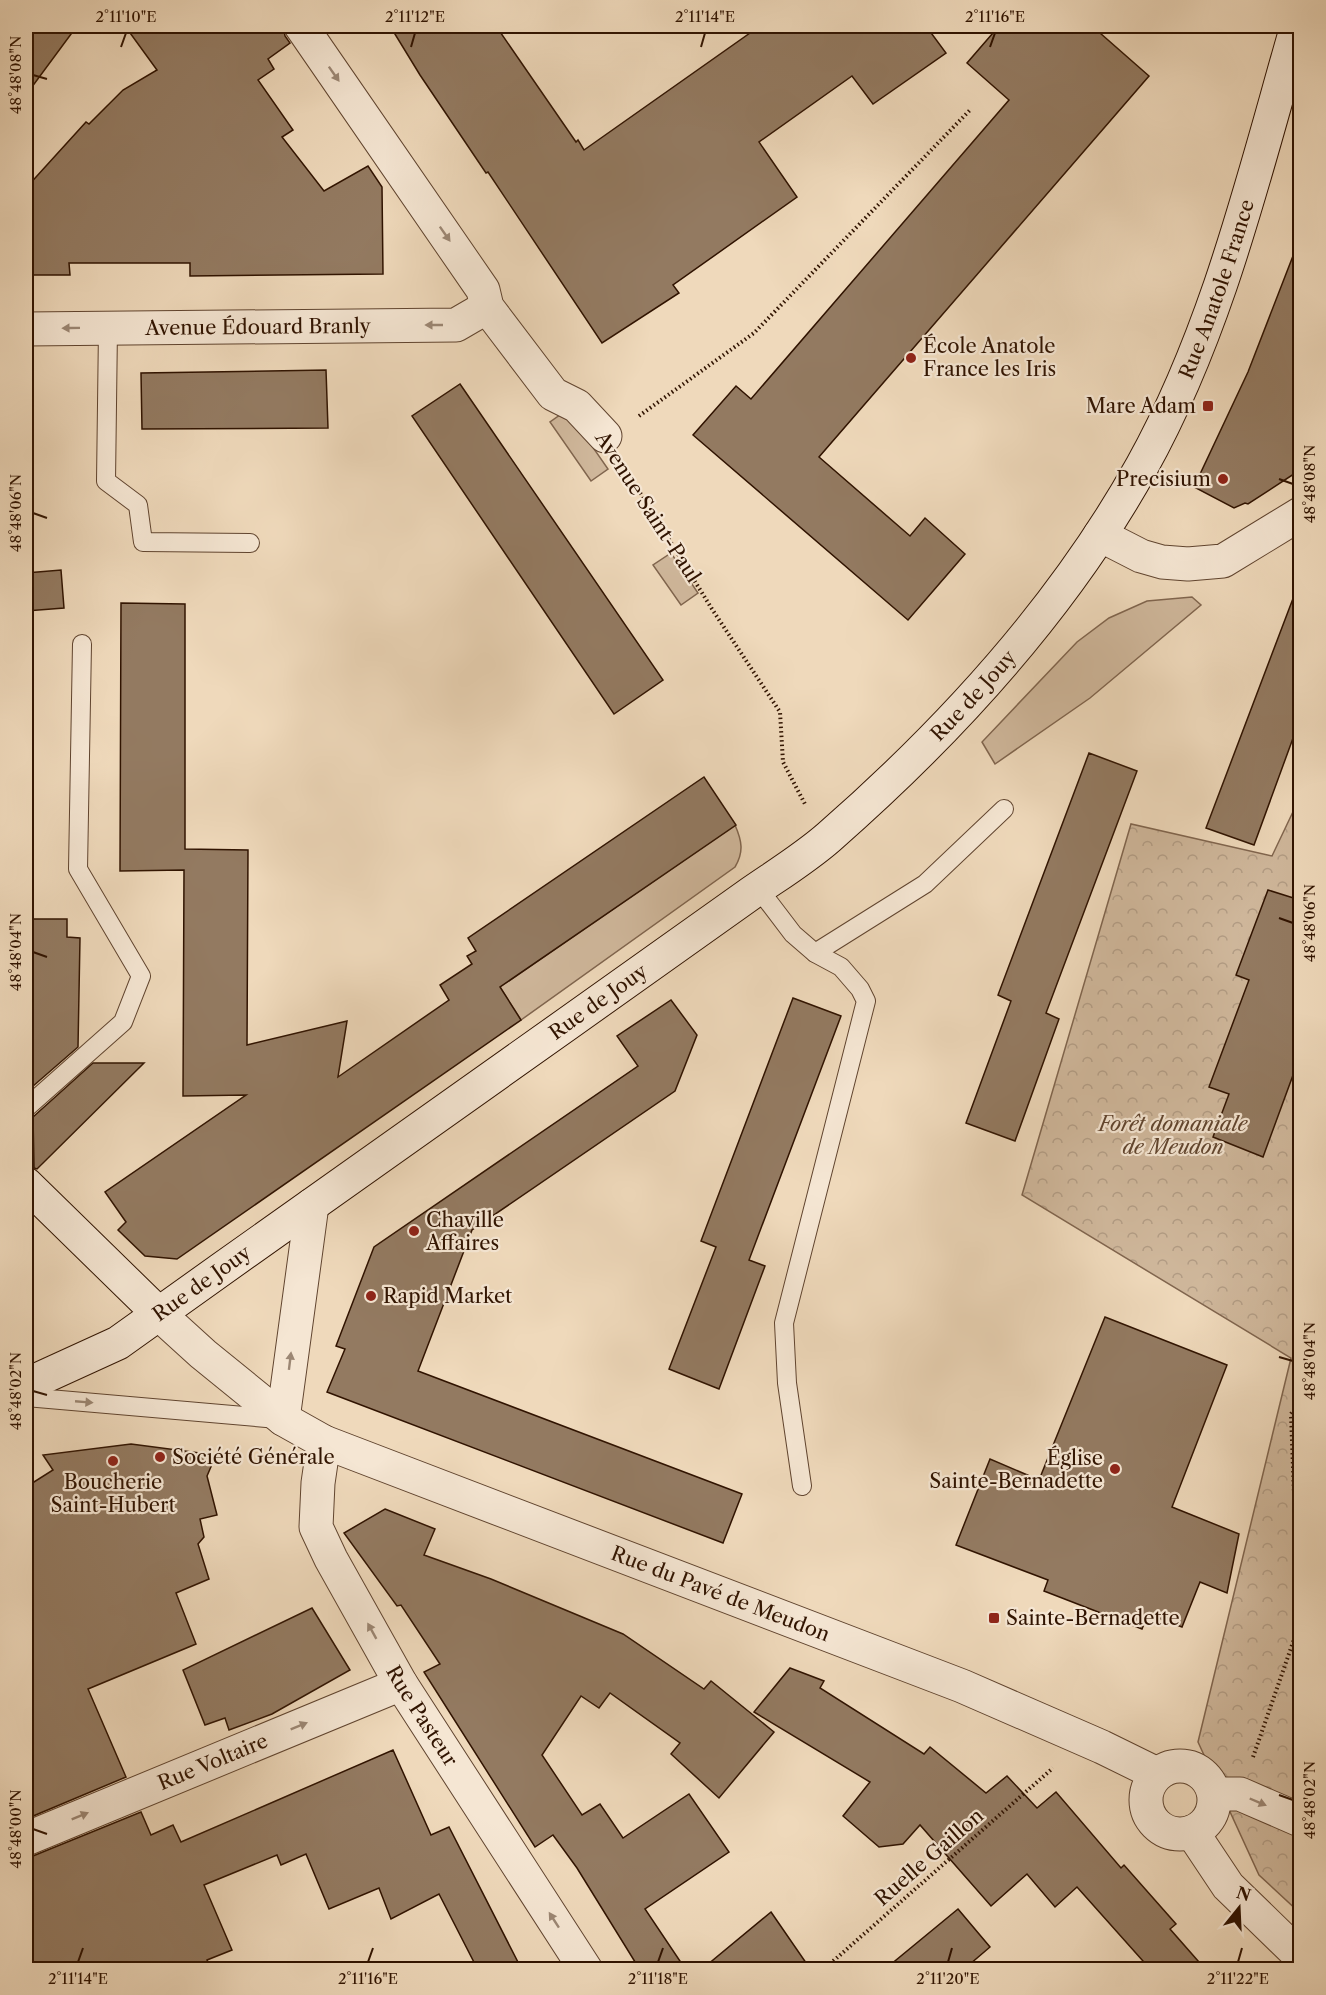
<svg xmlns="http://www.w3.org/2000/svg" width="1326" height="1995" font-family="'Libre Caslon Text',serif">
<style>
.green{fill:#cfb79b;stroke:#80654e;stroke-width:1.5}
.forest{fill:url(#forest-crowns);stroke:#80654e;stroke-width:1.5}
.building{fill:#937a61;stroke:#301300;stroke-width:1.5}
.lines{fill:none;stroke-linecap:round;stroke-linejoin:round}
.lane-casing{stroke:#60442f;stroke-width:20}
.street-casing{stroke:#60442f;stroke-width:35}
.secondary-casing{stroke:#301300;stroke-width:35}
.path{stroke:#301300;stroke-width:4;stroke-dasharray:1.5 3;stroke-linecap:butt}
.lane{stroke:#f5e6d3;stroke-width:18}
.street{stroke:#f5e6d3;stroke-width:33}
.secondary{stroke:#f5e6d3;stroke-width:33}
.oneway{fill:#9c8774}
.ticks{fill:none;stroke:#301300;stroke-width:2}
.poi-dot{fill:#8f2418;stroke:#f5e6d3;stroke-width:2}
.labels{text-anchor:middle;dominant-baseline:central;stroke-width:4.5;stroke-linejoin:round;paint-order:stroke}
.street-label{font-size:20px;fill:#301300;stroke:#f5e6d3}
.poi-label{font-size:20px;fill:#301300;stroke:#f5e6d3;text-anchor:start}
.park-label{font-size:20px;font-style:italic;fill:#60442e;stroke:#f5e6d3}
.neatline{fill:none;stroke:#301300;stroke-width:2}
.ticks-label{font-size:15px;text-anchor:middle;fill:#301300}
</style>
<defs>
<pattern id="forest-crowns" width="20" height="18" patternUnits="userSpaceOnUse" patternTransform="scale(1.5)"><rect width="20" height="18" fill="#cfb79b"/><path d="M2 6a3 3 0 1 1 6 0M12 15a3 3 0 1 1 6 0" fill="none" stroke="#b29c84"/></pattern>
</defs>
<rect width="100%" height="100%" fill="#efd9bb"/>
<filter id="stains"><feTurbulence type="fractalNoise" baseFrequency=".00333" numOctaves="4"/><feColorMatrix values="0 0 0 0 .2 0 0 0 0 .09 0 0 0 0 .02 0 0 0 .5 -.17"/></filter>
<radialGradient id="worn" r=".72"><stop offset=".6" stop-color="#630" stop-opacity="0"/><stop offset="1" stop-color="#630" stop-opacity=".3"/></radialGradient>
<g class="green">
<path d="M567 410 608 469 591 481 550 422Z"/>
<path d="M671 553 698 593 681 605 653 565Z"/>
<path d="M1192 597 1201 605 1090 698 995 764 982 742 1077 642 1109 618 1147 601Z"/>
<path d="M735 825C742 841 744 852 735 867L521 1020 500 987Z"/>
</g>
<path class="forest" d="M1300 797V1913L1259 1875 1198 1742 1291 1358 1022 1195 1131 824 1272 856Z"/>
<g class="building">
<path d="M26 26H77L26 95Z"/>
<path d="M125 26H283L285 36 290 43 268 59 274 69 258 80 293 130 282 137 324 191 368 166 382 187 383 274 190 276V263H69L70 275H26V188L86 122 89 124 123 90 157 70Z"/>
<path d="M390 26H496L576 142 578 140 584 150 760 26H926L946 53 873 104 852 76 759 142 797 197 673 285 679 293 602 343 488 172 486 173 420 75Z"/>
<path d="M999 26H1092L1149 76 819 457 910 536 925 518 965 554 908 620 693 435 736 386 751 399 1009 100 967 63Z"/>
<path d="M1298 243 1300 244V470L1248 504 1245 503 1234 508 1194 487 1248 372Z"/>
<path d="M326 370 328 428 142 429 141 373Z"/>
<path d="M460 384 663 680 614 714 412 416Z"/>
<path d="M61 570 64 608 26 611V573Z"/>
<path d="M1297 588H1300V719L1254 845 1206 828Z"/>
<path d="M121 603 185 604V849L248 850 247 1045 347 1021 338 1077 449 1000 440 985 472 964 467 956 476 951 468 938 704 777 736 825 500 987 521 1020 177 1259 145 1256 118 1230 126 1222 105 1192 246 1095 183 1096 184 870 120 871Z"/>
<path d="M1089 753 1137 771 1046 1013 1059 1019 1015 1141 966 1123 1011 1001 998 995Z"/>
<path d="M1268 890 1300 900V1056L1263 1157 1213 1137 1229 1094 1209 1087 1249 980 1236 975Z"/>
<path d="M26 919H67V937L80 938 78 1047 32 1087 30 1003H26Z"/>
<path d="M793 998 841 1016 749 1260 765 1266 719 1389 669 1369 716 1247 701 1241Z"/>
<path d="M671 1000 697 1035 675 1091 472 1230 418 1371 742 1494 723 1543 327 1392 345 1349 336 1346 374 1247 638 1066 617 1036Z"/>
<path d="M93 1063H144L37 1169 34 1168 33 1117Z"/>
<path d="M1105 1317 1227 1365 1172 1507 1239 1534 1227 1593 1200 1582 1182 1627 1148 1614 1142 1629 1044 1591 1048 1580 956 1545 990 1459 1039 1480Z"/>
<path d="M131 1444 216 1455 207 1476 217 1515 200 1519 204 1537 198 1544 209 1579 176 1593 196 1644 88 1689 126 1777 26 1819V1487L53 1470 43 1455Z"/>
<path d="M385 1509 435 1529 424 1555 491 1579 623 1634 704 1689 711 1681 774 1732 719 1798 671 1754 680 1743 610 1693 599 1708 581 1696 542 1755 582 1815 600 1804 623 1838 689 1794 729 1852 645 1909 686 1970H640L577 1868 553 1835 535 1847 424 1672 440 1664 401 1605 397 1606 344 1533Z"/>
<path d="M312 1608 350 1670 272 1714 229 1730 225 1718 205 1725 183 1670Z"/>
<path d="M790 1668 824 1681 820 1688 924 1754 930 1747 986 1793 1007 1776 1037 1808 1056 1792 1121 1868 1124 1865 1176 1924 1170 1929 1206 1970H1151L1077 1887 1055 1907 1027 1874 991 1906 920 1825 903 1844 879 1847 843 1816 870 1782 754 1712Z"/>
<path d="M393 1750 431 1835 449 1827 522 1970H478L439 1894 391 1919 379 1888 329 1909 306 1854 281 1865 277 1855 204 1885 232 1950 207 1960 211 1970H26V1857L33 1856 141 1812 151 1835 173 1825 181 1842Z"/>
<path d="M958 1909 990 1947 963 1970H884Z"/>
<path d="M771 1912 811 1970H701Z"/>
</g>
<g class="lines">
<g class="lane-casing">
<g id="lane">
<path d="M108 328 106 481 138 505 143 542 250 543"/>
<path d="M758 888 793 934 815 953 841 967 860 989 866 1001 784 1323 787 1383 802 1486"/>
<path d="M815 953 925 884 1004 809"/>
<path d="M26 1108 123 1022 141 976 78 869 82 644"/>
<path d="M26 1397 278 1419"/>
</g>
</g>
<g class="street-casing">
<g id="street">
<path d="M301 26 483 290 487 307 553 394 577 406 605 436"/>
<path id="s1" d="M26 329 456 325 487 307"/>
<path d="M1100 535 1141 556 1162 562 1188 564 1223 561 1300 514"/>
<path id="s2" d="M159 1314 203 1354 283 1419 324 1442 962 1686 1102 1747 1157 1774"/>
<path d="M283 1419 312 1205"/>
<path id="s3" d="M324 1442 318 1483 316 1527 331 1559 401 1684 586 1970"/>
<circle cx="1180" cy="1800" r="34"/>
<path d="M1214 1794H1240L1300 1820"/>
<path d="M1192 1832 1228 1886 1300 1956"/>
<path id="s4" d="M26 1839 401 1684"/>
</g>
</g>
<g class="secondary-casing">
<g id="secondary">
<path d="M26 1184 159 1314"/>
<path id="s5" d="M26 1385 118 1343C267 1236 417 1131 567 1024 627 981 687 939 747 896 774 877 804 859 829 837 950 731 1063 608 1142 466 1218 329 1254 175 1297 26"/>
</g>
</g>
<g class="path">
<path d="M639 416 754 333 970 110"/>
<path d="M626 470 712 609 780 712 783 762 806 806"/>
<path d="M1253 1757 1299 1625 1291 1414 1300 1401"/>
<path d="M823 1970 1053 1768"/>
</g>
<use href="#lane" class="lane"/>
<use href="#street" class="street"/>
<use href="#secondary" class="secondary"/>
</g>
<defs><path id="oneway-solid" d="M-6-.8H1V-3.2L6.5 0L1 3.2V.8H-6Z" transform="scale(1.5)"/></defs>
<g class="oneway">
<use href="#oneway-solid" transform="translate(334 74) rotate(55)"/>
<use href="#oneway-solid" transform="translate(445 234) rotate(55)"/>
<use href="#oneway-solid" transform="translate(434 325) rotate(180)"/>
<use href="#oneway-solid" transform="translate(71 328) rotate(179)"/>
<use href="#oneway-solid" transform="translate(290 1361) rotate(-83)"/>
<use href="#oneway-solid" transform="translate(84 1402) rotate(5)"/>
<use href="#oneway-solid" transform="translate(372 1631) rotate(-119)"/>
<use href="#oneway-solid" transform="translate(299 1726) rotate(-22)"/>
<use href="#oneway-solid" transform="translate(1258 1802) rotate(23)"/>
<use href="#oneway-solid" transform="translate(80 1816) rotate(-22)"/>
<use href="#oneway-solid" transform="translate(554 1920) rotate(-123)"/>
</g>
<path class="ticks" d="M121 47 126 33M411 47 415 33M701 47 705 33M990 47 995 33M33 75 47 79M1279 479 1293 484M33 513 47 518M1279 918 1293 923M33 952 47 957M1279 1357 1293 1361M33 1391 47 1395M1279 1795 1293 1800M33 1829 47 1834M78 1962 83 1948M368 1962 373 1948M658 1962 663 1948M948 1962 952 1948M1238 1962 1242 1948"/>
<g class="poi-dot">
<circle cx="911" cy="358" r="6"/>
<rect x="1202" y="400" width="12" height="12" rx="3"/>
<circle cx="1223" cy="479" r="6"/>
<circle cx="414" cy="1231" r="6"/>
<circle cx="371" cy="1296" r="6"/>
<circle cx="160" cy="1457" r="6"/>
<circle cx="113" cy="1461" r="6"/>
<circle cx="1115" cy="1469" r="6"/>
<rect x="988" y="1612" width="12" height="12" rx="3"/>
</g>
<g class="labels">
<g class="street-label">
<text stroke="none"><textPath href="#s5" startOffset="1654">Rue Anatole France</textPath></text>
<text stroke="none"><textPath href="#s1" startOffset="232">Avenue Édouard Branly</textPath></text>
<text transform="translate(648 507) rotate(57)">Avenue Saint-Paul</text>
<text stroke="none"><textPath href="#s5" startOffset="1176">Rue de Jouy</textPath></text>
<text stroke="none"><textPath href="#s5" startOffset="690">Rue de Jouy</textPath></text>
<text stroke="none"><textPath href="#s5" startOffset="204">Rue de Jouy</textPath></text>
<text stroke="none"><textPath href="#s2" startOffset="634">Rue du Pavé de Meudon</textPath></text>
<text stroke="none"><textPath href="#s3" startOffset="302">Rue Pasteur</textPath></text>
<text stroke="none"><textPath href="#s4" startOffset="202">Rue Voltaire</textPath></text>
<text transform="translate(929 1857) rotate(-41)">Ruelle Gaillon</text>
</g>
<g class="poi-label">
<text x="923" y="346">École Anatole<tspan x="923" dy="23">France les Iris</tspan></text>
<text x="1196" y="406" text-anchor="end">Mare Adam</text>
<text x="1211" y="479" text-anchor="end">Precisium</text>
<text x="426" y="1220">Chaville<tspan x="426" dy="23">Affaires</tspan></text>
<text x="383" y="1296">Rapid Market</text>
<text x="172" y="1457">Société Générale</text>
<text x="1103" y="1458" text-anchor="end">Église<tspan x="1103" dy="23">Sainte-Bernadette</tspan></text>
<text x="113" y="1482" text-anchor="middle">Boucherie<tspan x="113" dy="23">Saint-Hubert</tspan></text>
<text x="1006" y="1618">Sainte-Bernadette</text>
</g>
<g class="park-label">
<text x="1173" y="1124">Forêt domaniale<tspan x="1173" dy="23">de Meudon</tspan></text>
</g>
</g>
<rect width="1326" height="1995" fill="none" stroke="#efd9bb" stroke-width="66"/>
<g transform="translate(1239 1908) rotate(18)" stroke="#f5e6d3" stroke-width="4.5" paint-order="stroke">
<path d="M0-4.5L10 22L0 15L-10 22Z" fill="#301300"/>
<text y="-9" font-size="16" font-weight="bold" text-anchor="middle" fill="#301300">N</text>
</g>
<rect x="33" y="33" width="1260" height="1929" class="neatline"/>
<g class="ticks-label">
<text x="126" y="22">2°11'10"E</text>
<text x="415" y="22">2°11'12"E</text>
<text x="705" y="22">2°11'14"E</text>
<text x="995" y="22">2°11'16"E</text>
<text transform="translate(16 75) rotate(-90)" y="5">48°48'08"N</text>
<text transform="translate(1310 484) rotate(-90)" y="5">48°48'08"N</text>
<text transform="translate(16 513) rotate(-90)" y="5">48°48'06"N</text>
<text transform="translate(1310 923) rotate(-90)" y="5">48°48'06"N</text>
<text transform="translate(16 952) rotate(-90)" y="5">48°48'04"N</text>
<text transform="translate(1310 1361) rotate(-90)" y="5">48°48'04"N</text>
<text transform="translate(16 1391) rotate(-90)" y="5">48°48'02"N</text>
<text transform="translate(1310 1800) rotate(-90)" y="5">48°48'02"N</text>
<text transform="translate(16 1829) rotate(-90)" y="5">48°48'00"N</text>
<text x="78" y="1984">2°11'14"E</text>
<text x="368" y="1984">2°11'16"E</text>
<text x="658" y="1984">2°11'18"E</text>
<text x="948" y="1984">2°11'20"E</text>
<text x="1238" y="1984">2°11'22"E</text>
</g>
<rect width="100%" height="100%" filter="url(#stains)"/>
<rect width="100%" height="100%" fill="url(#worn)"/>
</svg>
